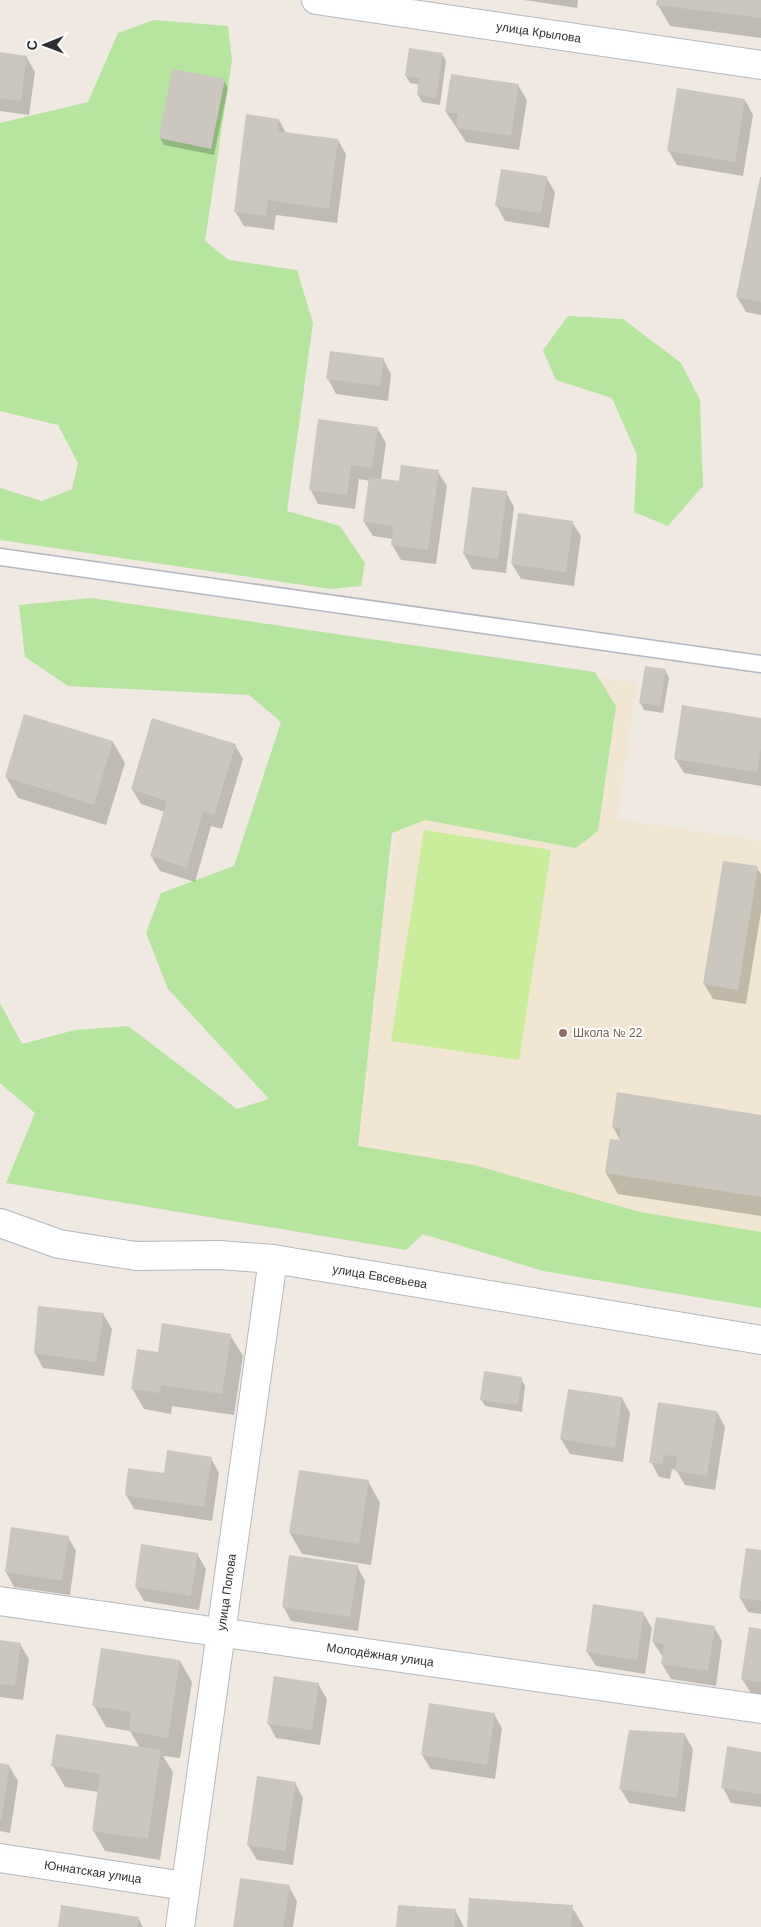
<svg xmlns="http://www.w3.org/2000/svg" width="761" height="1927" font-family="Helvetica,sans-serif">
<style>
.education{fill:#f0e6d1}
.green{fill:#b6e59e}
.pitch{fill:#c9ec9a}
.shadow{fill:#0003}
.building{fill:#cbc7bf}
.lines{fill:none;stroke-linecap:round;stroke-linejoin:round}
.lane-casing{stroke:#b4b7c1;stroke-width:19}
.street-casing{stroke:#b4b7c1;stroke-width:30}
.lane{stroke:#fff;stroke-width:16}
.street{stroke:#fff;stroke-width:28}
.education-dot{fill:#8d6e63;stroke:#fff;stroke-width:2}
.labels{text-anchor:middle;dominant-baseline:central;stroke-width:4;stroke-linejoin:round;paint-order:stroke}
.street-label{font-size:12px;fill:#2e2e2e;stroke:#fff}
.education-label{font-size:12px;fill:#785e54;stroke:#fff;text-anchor:start}
</style>
<rect width="100%" height="100%" fill="#efe9e1"/>
<path class="education" d="M424 650 637 683 617 819 761 841V1290L336 1224Z"/>
<g class="green">
<path d="M154 20 228 26 232 60 205 241 229 260 297 270 313 323 287 511 340 526 365 563 361 586 330 589 0 540V488L42 501 72 489 78 463 58 425 0 411V123L88 102 118 33Z"/>
<path d="M568 316 623 319 681 363 700 400 703 486 668 526 634 512 637 455 612 398 556 380 543 350Z"/>
<path d="M91 598 595 672 616 706 598 831 576 848 425 820 392 833 358 1146 474 1165 640 1212 761 1232V1308L543 1271 423 1234 406 1250 6 1183 35 1113 0 1083V1003L22 1044 75 1030 128 1026 237 1109 269 1099 168 989 146 933 161 893 234 866 281 722 249 695 68 686 25 657 19 605Z"/>
</g>
<path class="pitch" d="M424 830 551 850 519 1060 391 1041Z"/>
<g class="shadow">
<path d="M524 0H578L577 8Z"/>
<path d="M658 0H761V38L670 26 658 5Z"/>
<path d="M0 54 27 58 35 72 29 115 0 111Z"/>
<path d="M442 54 446 61 440 105 422 102 418 95 420 85 410 83 406 76Z"/>
<path d="M224 81 228 88 214 155 164 145 160 138Z"/>
<path d="M518 85 527 100 519 150 466 142 446 112Z"/>
<path d="M745 100 753 115 743 176 677 165 668 150Z"/>
<path d="M279 120 286 133 338 140 346 154 337 223 276 215 274 230 244 226 235 211Z"/>
<path d="M546 177 555 192 549 228 505 221 497 206Z"/>
<path d="M761 179V315L746 312 737 297Z"/>
<path d="M383 359 391 374 388 401 336 394 328 379Z"/>
<path d="M377 428 386 443 381 479 401 482 438 472 447 486 436 564 401 560 392 545 393 539 373 536 364 522 370 481 359 479 355 509 318 504 310 489Z"/>
<path d="M473 488 506 492 514 507 506 573 472 569 464 554Z"/>
<path d="M519 515 572 522 581 536 574 586 521 579 512 564Z"/>
<path d="M665 670 669 678 663 713 644 710 640 702Z"/>
<path d="M761 719V786L684 773 675 758Z"/>
<path d="M113 742 125 763 106 825 18 798 6 777Z"/>
<path d="M235 745 243 759 222 829 211 826 195 882 160 871 151 856 165 812 141 804 132 789Z"/>
<path d="M757 868 761 874V912L746 1004 713 999 704 984Z"/>
<path d="M761 1116V1216L618 1194 606 1173 611 1140 620 1142V1140L613 1127Z"/>
<path d="M103 1314 112 1329 104 1376 43 1368 35 1353Z"/>
<path d="M230 1335 243 1356 234 1415 172 1406 171 1414 144 1409 132 1388 159 1353Z"/>
<path d="M521 1378 525 1386 522 1412 485 1406 481 1399Z"/>
<path d="M622 1398 630 1413 623 1462 570 1454 561 1439Z"/>
<path d="M717 1412 725 1427 715 1490 685 1485 676 1470 672 1469 670 1479 659 1477 651 1462Z"/>
<path d="M211 1458 219 1473 212 1521 134 1509 126 1495 165 1474Z"/>
<path d="M368 1481 380 1503 371 1565 302 1554 290 1533Z"/>
<path d="M12 1528 68 1537 76 1551 70 1595 14 1587 6 1572Z"/>
<path d="M761 1552V1614L748 1612 740 1598Z"/>
<path d="M197 1554 206 1569 199 1610 144 1601 136 1587Z"/>
<path d="M357 1566 365 1581 358 1631 291 1621 283 1606Z"/>
<path d="M643 1613 652 1628 645 1674 596 1666 587 1652Z"/>
<path d="M714 1627 722 1641 716 1686 671 1679 662 1664 663 1657 653 1642Z"/>
<path d="M761 1630V1695L751 1693 742 1679Z"/>
<path d="M0 1641 20 1644 29 1659 23 1700 0 1697Z"/>
<path d="M180 1661 192 1682 180 1758 163 1756 173 1772 160 1860 105 1851 93 1830 99 1792 65 1787 53 1766 140 1748 130 1731 106 1727 94 1706Z"/>
<path d="M318 1684 327 1699 320 1745 276 1738 268 1723Z"/>
<path d="M494 1714 502 1728 495 1779 431 1769 422 1755Z"/>
<path d="M684 1734 693 1749 685 1812 629 1803 620 1788Z"/>
<path d="M761 1753V1807L731 1803 723 1788Z"/>
<path d="M0 1765 9 1766 18 1781 10 1833 0 1831Z"/>
<path d="M295 1783 303 1798 293 1865 257 1860 248 1845Z"/>
<path d="M289 1887 297 1901 293 1927H234Z"/>
<path d="M572 1907 584 1927H468Z"/>
<path d="M455 1910 464 1927H398Z"/>
<path d="M138 1918 143 1927H59Z"/>
</g>
<g class="building">
<path d="M657 0H761V18L656 5Z"/>
<path d="M409 48 443 53 436 98 417 95 419 78 405 76Z"/>
<path d="M0 52 27 56 21 101 0 98Z"/>
<path d="M172 69 225 79 211 149 159 138Z"/>
<path d="M451 74 519 84 511 136 456 128 458 114 445 112Z"/>
<path d="M677 88 745 99 735 162 667 151Z"/>
<path d="M246 114 279 119 277 131 338 139 329 209 268 200 266 216 234 212Z"/>
<path d="M501 169 547 176 541 213 495 206Z"/>
<path d="M760 177H761V302L736 297Z"/>
<path d="M330 351 384 358 380 386 326 379Z"/>
<path d="M318 419 378 427 372 468 351 465 347 495 309 490Z"/>
<path d="M401 465 439 470 428 550 391 545 393 526 363 522 369 477 399 481Z"/>
<path d="M472 487 507 491 498 559 463 554Z"/>
<path d="M518 513 573 521 566 572 511 564Z"/>
<path d="M645 666 666 669 660 706 639 703Z"/>
<path d="M682 705 761 718V748L757 772 674 759Z"/>
<path d="M24 714 113 741 94 805 5 777Z"/>
<path d="M152 718 236 744 214 815 203 811 187 868 150 856 167 801 131 789Z"/>
<path d="M723 861 758 866 738 990 703 984Z"/>
<path d="M617 1092 761 1115V1197L605 1173 610 1139 619 1140 621 1129 612 1127Z"/>
<path d="M38 1306 104 1313 96 1362 34 1353Z"/>
<path d="M162 1323 231 1334 222 1394 161 1385 160 1393 131 1389 137 1349 158 1352Z"/>
<path d="M484 1371 522 1377 518 1405 480 1400Z"/>
<path d="M568 1389 622 1397 615 1448 560 1439Z"/>
<path d="M658 1402 717 1411 707 1476 675 1471 677 1457 664 1455 662 1464 649 1463Z"/>
<path d="M167 1450 212 1457 204 1507 125 1495 128 1468 164 1473Z"/>
<path d="M299 1470 369 1480 359 1544 289 1533Z"/>
<path d="M11 1527 69 1536 62 1581 5 1572Z"/>
<path d="M141 1544 198 1553 191 1596 135 1587Z"/>
<path d="M746 1548 761 1550V1601L739 1598Z"/>
<path d="M289 1555 358 1565 350 1617 282 1607Z"/>
<path d="M593 1604 644 1612 637 1660 586 1652Z"/>
<path d="M656 1617 715 1626 708 1671 661 1664 664 1644 652 1642Z"/>
<path d="M749 1627 761 1629V1682L741 1679Z"/>
<path d="M0 1640 21 1643 15 1686 0 1684Z"/>
<path d="M101 1648 180 1660 168 1738 129 1731 131 1712 92 1706Z"/>
<path d="M274 1676 319 1683 312 1730 267 1724Z"/>
<path d="M429 1703 495 1713 487 1765 421 1755Z"/>
<path d="M629 1730 685 1733 677 1798 619 1789Z"/>
<path d="M56 1734 161 1750 148 1839 92 1831 100 1774 51 1766Z"/>
<path d="M727 1746 761 1752V1794L721 1788Z"/>
<path d="M0 1763 10 1765 1 1821H0Z"/>
<path d="M257 1776 296 1782 285 1851 247 1845Z"/>
<path d="M240 1878 290 1885 283 1927H233Z"/>
<path d="M469 1898 573 1905 571 1927H467Z"/>
<path d="M61 1905 139 1917 137 1927H58Z"/>
<path d="M398 1905 456 1909 454 1927H396Z"/>
</g>
<g class="lines">
<g class="lane-casing">
<path id="lane" d="M0 557 761 664"/>
</g>
<g class="street-casing">
<g id="street">
<path id="s1" d="M316 0 761 65"/>
<path id="s2" d="M0 1223 59 1244 136 1256 219 1255 273 1259 761 1340"/>
<path id="s3" d="M0 1601 761 1709"/>
<path id="s4" d="M0 1858 185 1886"/>
<path id="s5" d="M180 1927 273 1259"/>
</g>
</g>
<use href="#lane" class="lane"/>
<use href="#street" class="street"/>
</g>
<circle class="education-dot" cx="563" cy="1033" r="5"/>
<g class="labels">
<g class="street-label">
<text stroke="none"><textPath href="#s1" startOffset="225">улица Крылова</textPath></text>
<text stroke="none"><textPath href="#s2" startOffset="386">улица Евсевьева</textPath></text>
<text stroke="none"><textPath href="#s5" startOffset="338">улица Попова</textPath></text>
<text stroke="none"><textPath href="#s3" startOffset="384">Молодёжная улица</textPath></text>
<text stroke="none"><textPath href="#s4" startOffset="94">Юннатская улица</textPath></text>
</g>
<g class="education-label">
<text x="573" y="1033">Школа № 22</text>
</g>
</g>
<g transform="translate(45 45) rotate(269)" stroke="#ffffff" stroke-width="4" paint-order="stroke">
<path d="M0-4L9 19L0 12L-9 19Z" fill="#2e2e2e"/>
<text y="-8" font-size="14" font-weight="bold" text-anchor="middle" fill="#2e2e2e">С</text>
</g>
</svg>
